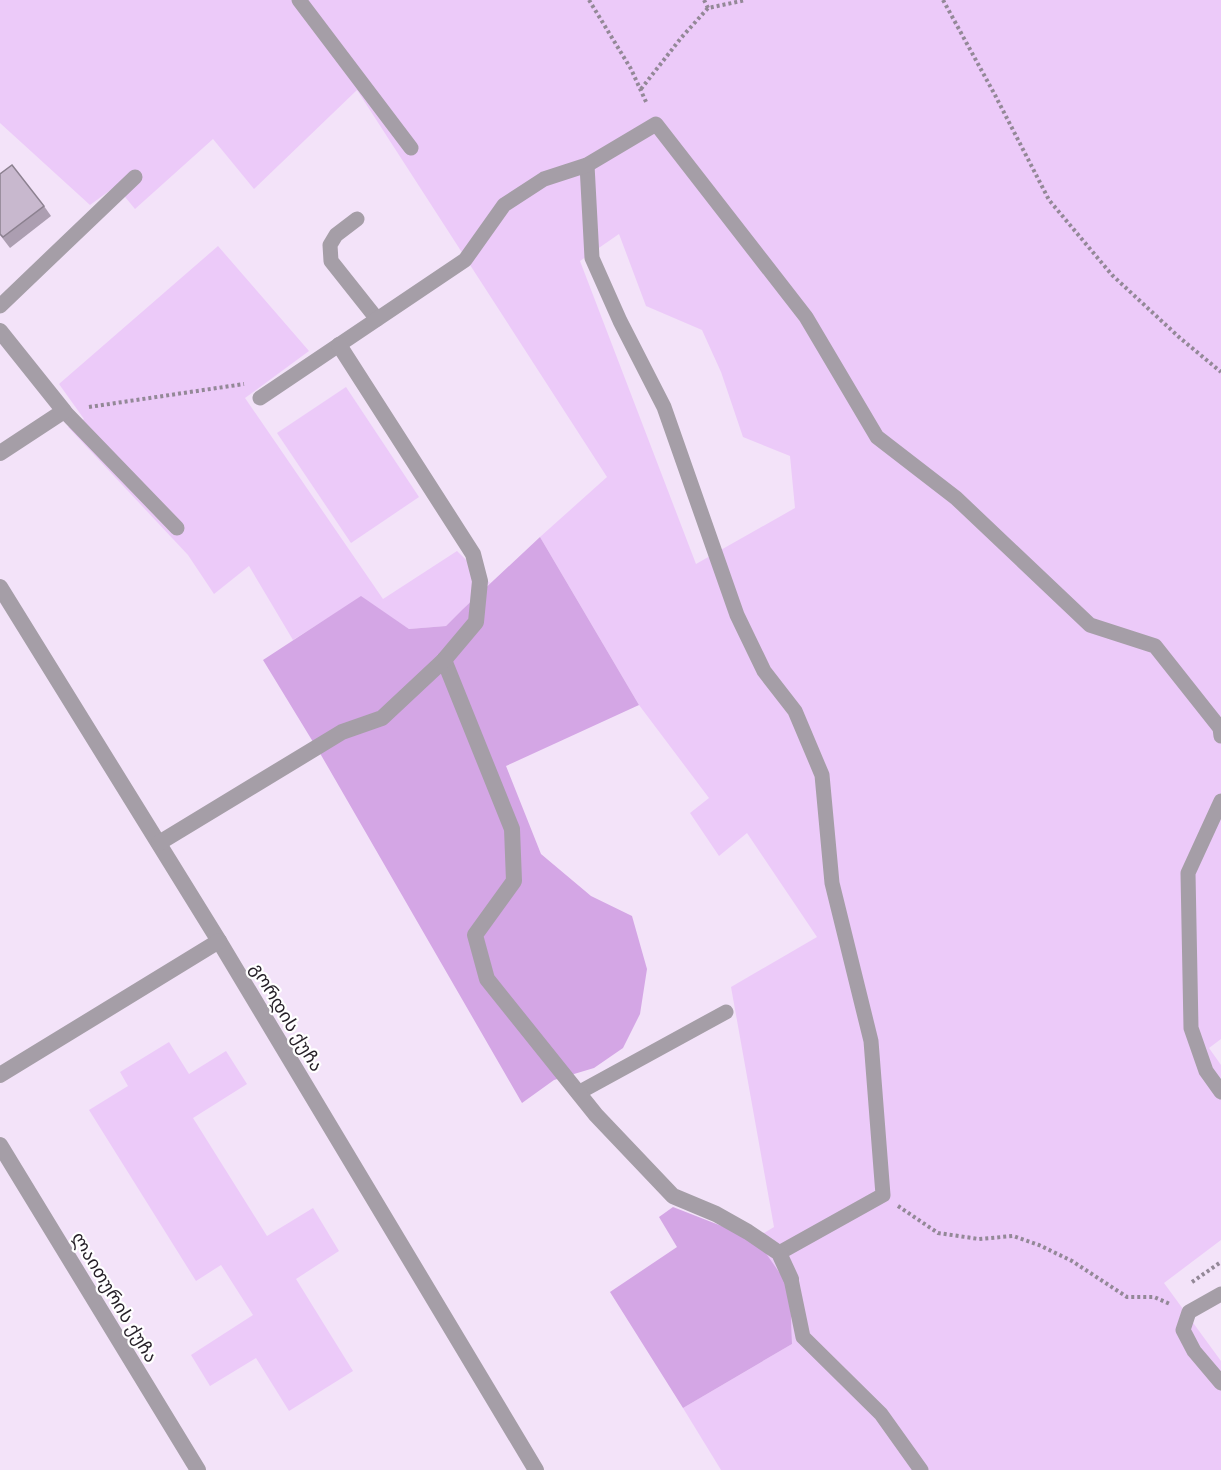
<svg xmlns="http://www.w3.org/2000/svg" width="1221" height="1470" font-family="'IBM Plex Sans','Noto Sans Georgian',sans-serif">
<style>
.green{fill:#eccaf9;fill-rule:evenodd}
.forest{fill:#d4a6e5}
.lines{fill:none;stroke-linecap:round;stroke-linejoin:round}
.path{stroke:#938897;stroke-width:4;stroke-dasharray:3 3;stroke-linecap:butt}
.service{stroke:#a59ea7;stroke-width:15}
.minor{stroke:#a59ea7;stroke-width:16}
.wall{fill:#ac9eb1}
.building{fill:#c8b8ce;stroke:#8c8190;stroke-width:1.5}
.labels{text-anchor:middle;dominant-baseline:central;stroke-width:4.5;stroke-linejoin:round;paint-order:stroke}
.street-label{font-size:18px;fill:#251f27;stroke:#fff}
</style>
<rect width="100%" height="100%" fill="#f3e3f9"/>
<g class="green">
<path d="M0 0H1221V1039L1209 1048 1221 1065V1240L1164 1283 1221 1361V1470H721L683 1408 792 1344 790 1288 751 1241 774 1227 731 987 817 937 747 833 719 856 690 813 709 798 639 705 540 537 607 477 357 90 254 189 213 139 135 209 116 186 90 205 0 123ZM619 234 646 306 702 330 721 372 743 437 790 456 795 508 696 564 580 261Z"/>
<path d="M218 246 309 351 245 398 383 599 457 551 490 583 446 626 409 629 361 597 293 640 249 566 214 594 188 555 68 427 84 419 59 384Z"/>
<path d="M346 387 419 497 351 543 277 433Z"/>
<path d="M169 1042 189 1074 226 1051 247 1084 193 1118 267 1236 313 1208 339 1251 296 1279 353 1371 289 1411 256 1358 210 1386 191 1355 253 1315 221 1265 196 1281 89 1110 128 1086 120 1072Z"/>
</g>
<g class="forest">
<path d="M540 537 639 705 506 766 541 854 591 896 632 916 647 969 640 1014 623 1048 594 1068 554 1080 522 1103 321 755 263 660 361 596 409 629 446 626 463 609Z"/>
<path d="M673 1207 737 1232 763 1249 790 1288 792 1344 683 1408 610 1292 677 1247 659 1217Z"/>
</g>
<g class="lines">
<g class="path">
<path d="M589 0 631 69 647 104"/>
<path d="M704 0 708 8"/>
<path d="M943 0 995 95 1049 200 1112 275 1180 338 1221 372"/>
<path d="M641 89 681 38 708 8 746 0"/>
<path d="M89 407 244 384"/>
<path d="M898 1206 938 1233 979 1239 1013 1236 1039 1245 1072 1261 1127 1297H1154L1170 1304"/>
<path d="M1192 1282 1221 1262"/>
</g>
<g class="service">
<path d="M299 0 411 148"/>
<path d="M587 165 592 258 620 321 664 407 737 615 764 671 795 711 822 775 832 883 871 1041 883 1195 779 1253"/>
<path d="M357 219 336 235 330 245 331 261 377 319"/>
<path d="M0 306 135 177"/>
<path d="M260 398 465 260 504 205 544 179 587 165 656 124 806 317 877 437 956 498 1090 625 1155 646 1220 728 1221 736"/>
<path d="M64 411 177 528"/>
<path d="M1221 801 1188 873 1191 1028 1206 1071 1221 1092"/>
<path d="M578 1093 726 1012"/>
<path d="M791 1279 803 1337 881 1414 921 1470"/>
<path d="M1221 1294 1189 1312 1183 1330 1194 1351 1221 1383"/>
</g>
<g class="minor">
<path d="M0 331 64 411 0 453"/>
<path d="M0 587 219 941 536 1470"/>
<path d="M444 660 512 829 514 881 475 935 487 979 596 1115 673 1196 716 1214 748 1232 779 1253 791 1279"/>
<path d="M159 843 342 732 382 718 444 660 476 622 480 581 473 554 339 345"/>
<path d="M0 1075 219 941"/>
<path d="M0 1145 198 1470"/>
</g>
</g>
<path class="wall" d="M0 174 44 206 51 216 10 248 0 235Z"/>
<path class="building" d="M12 165 44 206 3 237 0 234V174Z"/>
<g class="labels">
<g class="street-label">
<text transform="translate(287 1017) rotate(59)">გორდის ქუჩა</text>
<text transform="translate(115 1297) rotate(59)">ლაითურის ქუჩა</text>
</g>
</g>
</svg>
